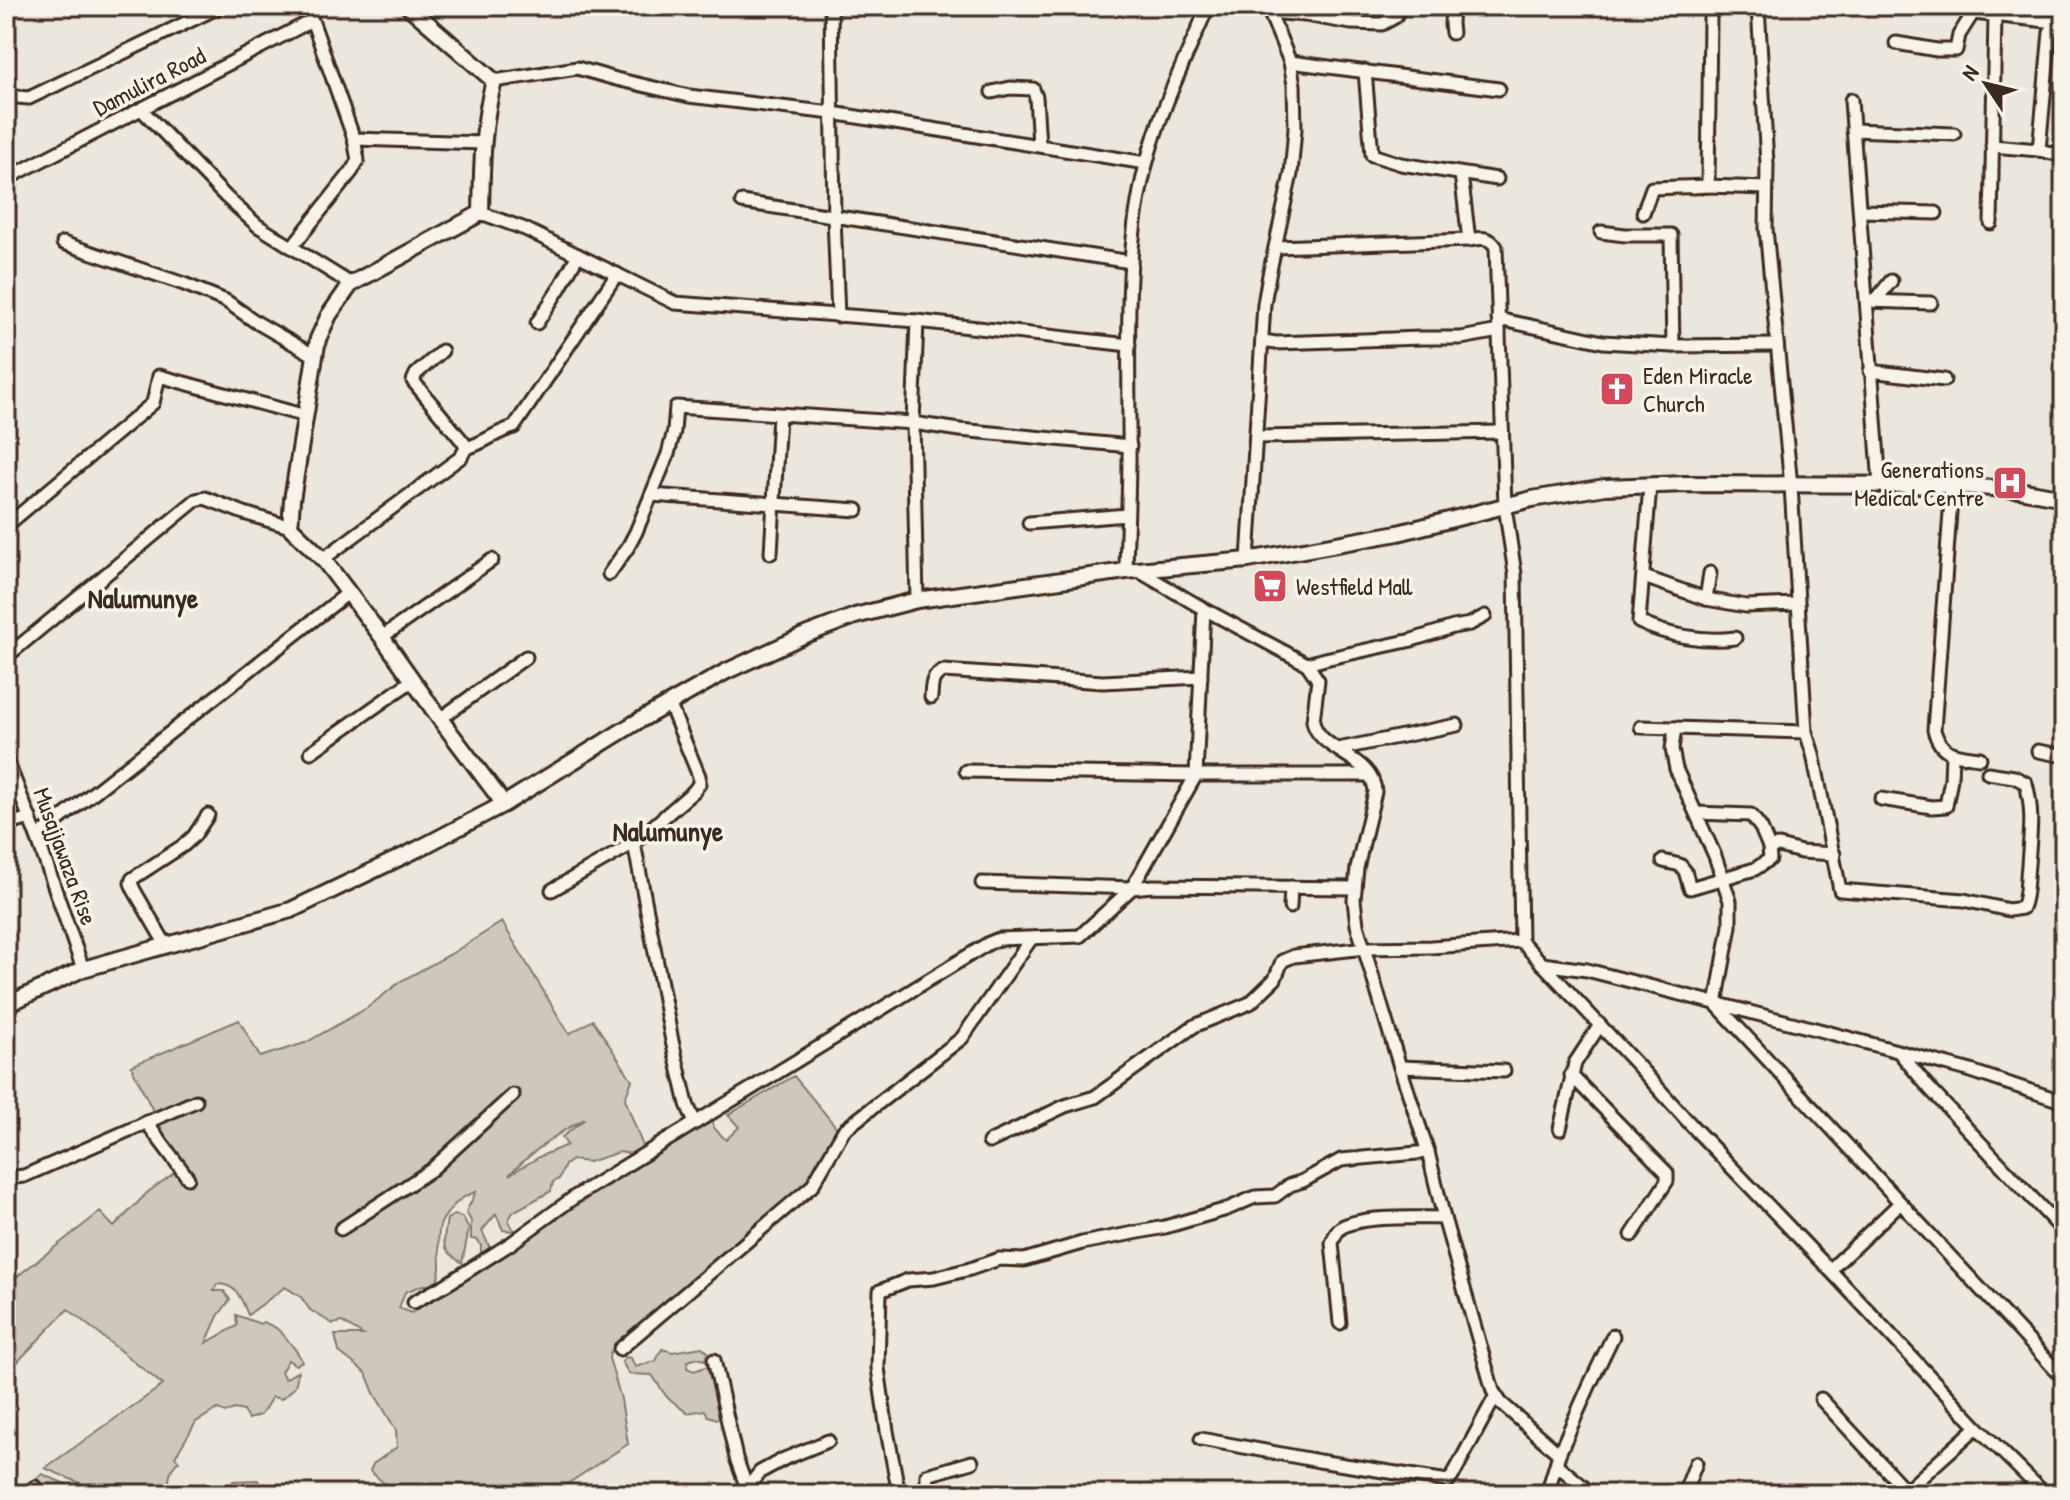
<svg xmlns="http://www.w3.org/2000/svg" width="2070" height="1500" font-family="'Patrick Hand',sans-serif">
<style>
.green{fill:#cec8bc;stroke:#84796d;stroke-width:2;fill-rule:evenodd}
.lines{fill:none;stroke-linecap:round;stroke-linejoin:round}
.minor-casing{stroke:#3b2a1e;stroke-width:17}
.tertiary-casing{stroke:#3b2a1e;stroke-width:20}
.minor{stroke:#f7f3e8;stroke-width:11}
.tertiary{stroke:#f7f3e8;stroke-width:14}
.labels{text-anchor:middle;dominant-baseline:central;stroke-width:7;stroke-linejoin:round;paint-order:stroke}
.street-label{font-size:24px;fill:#3b2a1e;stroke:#f7f3e8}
.poi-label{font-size:24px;fill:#3b2a1e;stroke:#f7f3e8;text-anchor:start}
.quarter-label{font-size:28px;font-weight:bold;fill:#3b2a1e;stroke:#f7f3e8}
</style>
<rect width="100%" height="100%" fill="#ece7dc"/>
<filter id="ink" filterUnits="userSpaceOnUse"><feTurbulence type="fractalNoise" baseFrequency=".0125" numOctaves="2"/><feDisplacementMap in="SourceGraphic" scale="16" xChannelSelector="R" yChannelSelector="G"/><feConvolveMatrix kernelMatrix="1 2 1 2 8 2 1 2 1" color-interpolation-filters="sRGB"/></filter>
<g filter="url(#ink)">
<g class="green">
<path d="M502 922 569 1034 593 1020 632 1080 625 1099 645 1152 639 1155 619 1152 589 1162 572 1160 565 1165 559 1179 553 1182 551 1191 513 1212 508 1221 515 1231 503 1230 496 1214 482 1231 489 1246 488 1253 484 1255 481 1252V1246L478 1240 471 1239V1221L466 1212 476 1192C464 1196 458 1200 450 1210 447 1214 444 1217 442 1221 432 1241 448 1267 434 1285H423L405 1292 399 1308 411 1313 453 1288 585 1200 711 1120 714 1128 726 1140 739 1127 728 1115 794 1076 837 1128 808 1183 610 1353 609 1358 621 1399 628 1444 552 1494H387L385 1484 370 1471 373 1464 397 1447 396 1430 374 1393 366 1373 339 1352 335 1335H363L342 1322 333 1324 310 1310 301 1297 285 1287 248 1315C241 1298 237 1284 217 1284L214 1291H224L230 1300 218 1316 206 1343 237 1326 236 1315 260 1324 263 1322C268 1324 272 1326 276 1328 283 1333 299 1353 302 1361L296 1365 288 1360 281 1372 285 1379 298 1371C296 1389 294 1389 281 1399L272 1397 261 1415 248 1419 243 1411 234 1409 225 1413 218 1409 196 1422 175 1457 179 1461C169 1468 168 1483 169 1494H105L45 1468 163 1385 68 1309 6 1374V1285L100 1212 114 1227 148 1192 181 1168 131 1066 239 1020 260 1057 305 1043 367 1008 401 981 451 954ZM585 1119 562 1137 567 1145 541 1156 509 1175C530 1154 558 1132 585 1119Z"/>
<path d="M454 1215 462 1217 469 1229 462 1263C440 1248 443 1244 447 1219Z"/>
<path d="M702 1347 709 1353 704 1360 698 1358 688 1361 687 1368 694 1371 713 1364 724 1415 717 1419 708 1416 705 1410 687 1413 666 1396 652 1375 629 1374 622 1362 625 1357 631 1358 635 1367 656 1361 662 1349 672 1352Z"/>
<path d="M42 1474 89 1494H15Z"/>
<path d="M258 1480 259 1483 256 1487 242 1490 238 1494H226L233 1481Z"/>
</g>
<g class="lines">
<g class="minor-casing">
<g id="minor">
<path d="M831 6 834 217 838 316"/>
<path d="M1452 6 1451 24 1452 33"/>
<path d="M1758 6 1767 164 1766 229 1791 486 1806 732 1813 754 1840 890 1964 900 2009 910 2022 908C2028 894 2026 881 2028 865 2030 833 2034 815 2026 783L2014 777 1988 773"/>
<path d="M1269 12 1305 15 1351 23 1382 24 1395 17 1401 6"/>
<path d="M1973 13 2056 22"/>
<path d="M1710 18 1708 186 1766 188"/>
<path d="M1896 43 1937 50H1956L1959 35 1973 13 1975 6"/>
<path d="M1290 62 1499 89"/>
<path d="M1365 71 1372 155 1401 164 1497 179"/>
<path d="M494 81 577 68 616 79 689 96 832 113 1146 163"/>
<path d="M992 92 1010 88 1033 89 1036 97 1039 145"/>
<path d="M6 96 29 98 221 6"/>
<path d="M1851 100 1880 485"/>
<path d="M141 109 226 197 258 226 351 284"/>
<path d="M1853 130 1954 134"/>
<path d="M354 139 483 143"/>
<path d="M1992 146 2039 150 2064 156"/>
<path d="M2039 150 2050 32 2064 11"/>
<path d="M1461 174 1469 240"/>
<path d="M6 179 311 21"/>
<path d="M742 202 1131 262"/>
<path d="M1860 211 1936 213"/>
<path d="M481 213 525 229 675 303 917 321 913 423 917 600"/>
<path d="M1643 213 1652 188 1708 186 1693 187"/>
<path d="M1991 223 1995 16"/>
<path d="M1601 232 1625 235H1671L1673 346"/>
<path d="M63 243 184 284 226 301 256 322 315 356"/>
<path d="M292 247 352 171 358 160 354 139 307 6"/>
<path d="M1276 247 1469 240C1480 238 1489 236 1496 247L1505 506 1515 574 1521 941 1640 1068 1693 1127 1830 1270 1977 1427 2045 1494"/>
<path d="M1867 301 1931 303"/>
<path d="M1875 301 1891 281"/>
<path d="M1498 319 1603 342 1673 346 1777 345"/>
<path d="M917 321 1129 345"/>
<path d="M537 323 559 289 578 255"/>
<path d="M1263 341 1276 343 1421 338H1461L1499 331"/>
<path d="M442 351 416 374 413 381 464 443 466 448"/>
<path d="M1870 371 1944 380"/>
<path d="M1256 437 1502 432"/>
<path d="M1650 485 1639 622C1668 636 1704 642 1735 638"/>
<path d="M1952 485 1934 730C1941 756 1957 755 1980 758"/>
<path d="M651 495 857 510"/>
<path d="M1029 523 1127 515"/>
<path d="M6 526 153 403 159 376 306 416"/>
<path d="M771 553 779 415"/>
<path d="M323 559 461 457 466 448C485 443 495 432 514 427L617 274"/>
<path d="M1248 560 1264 304 1269 275 1291 174 1295 129 1294 85 1290 62 1267 6"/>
<path d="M1137 570 1204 609 1307 664 1318 680 1313 721C1318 752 1374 756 1375 792L1357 868 1354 900 1357 925 1400 1067 1428 1152 1444 1218 1493 1391 1501 1403 1559 1454"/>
<path d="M1126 571C1127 522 1130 474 1129 425 1129 339 1124 249 1146 165 1160 110 1186 58 1208 6"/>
<path d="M609 574 628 547 636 532 668 454 674 431 676 407 913 423 960 430 1130 446"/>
<path d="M1644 577 1706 599 1746 606 1798 604"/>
<path d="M1706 599 1710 573"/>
<path d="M382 637 492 560"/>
<path d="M6 657 196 500 205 498 244 513 290 527"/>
<path d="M1307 664 1325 659 1412 640 1453 627 1470 624 1485 616"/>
<path d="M931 697C932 684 931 676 944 671L1103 682 1201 677"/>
<path d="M440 719 526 657"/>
<path d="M1641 727 1806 732"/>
<path d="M1675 728 1672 749 1676 769 1715 856 1730 901V926L1716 1004 2064 1379"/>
<path d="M1338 749 1457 725"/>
<path d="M2038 751 2064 756"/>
<path d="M311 752 413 680"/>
<path d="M6 758 37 837 83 969"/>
<path d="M966 771 1196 775H1369"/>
<path d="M1881 799 1932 807 1946 806 1951 779 1952 755"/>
<path d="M1696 813 1751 815 1761 828 1769 847 1779 846 1801 852 1834 854"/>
<path d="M6 825 30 818"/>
<path d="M37 837 348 593"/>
<path d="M634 843 672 1041 687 1104 695 1123 989 943 999 939 1080 936 1132 888 1152 886 1355 888"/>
<path d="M1663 861 1680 865 1685 871 1690 888 1755 869 1770 859 1769 847"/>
<path d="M982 883 1132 888 1196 775 1204 609"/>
<path d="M552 890 634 843 694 791 699 784V776L669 703"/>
<path d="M1290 907 1291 887"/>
<path d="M166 945 134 890 131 883 132 879 184 845 194 836 208 815"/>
<path d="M1542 964 1587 970 1823 1031 1971 1071 2064 1102"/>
<path d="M1899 1052 1930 1089 2064 1232"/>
<path d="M1400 1067 1504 1071"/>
<path d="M1571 1075 1667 1173V1181L1632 1235"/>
<path d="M146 1122 188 1178"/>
<path d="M1560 1129 1575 1063 1600 1025"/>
<path d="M989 1142 1065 1106 1095 1097 1194 1026 1250 1003 1275 979 1282 961 1294 956 1365 948 1431 947 1521 941"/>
<path d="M6 1178 24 1176 196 1101"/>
<path d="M341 1229 431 1170 513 1095"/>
<path d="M1830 1270 1900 1203"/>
<path d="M414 1302 447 1284 510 1244 576 1196 695 1123"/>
<path d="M1340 1323 1332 1243C1335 1236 1336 1231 1342 1227 1363 1215 1419 1218 1444 1218"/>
<path d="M620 1349 812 1186 844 1130 962 1038 1031 939"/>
<path d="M714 1360 736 1458 747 1488"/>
<path d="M1821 1399 1909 1494"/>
<path d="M1201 1439 1319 1461 1448 1481 1452 1477 1495 1397"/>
<path d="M1557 1465 1592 1494"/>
<path d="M1906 1491 1977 1427"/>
<path d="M748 1493 747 1488 760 1472 784 1459 828 1441"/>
<path d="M27 1494 35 1487 40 1494"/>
<path d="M899 1494 887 1431 878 1368 880 1291 908 1280 934 1278 970 1269 999 1259 1024 1260 1082 1243 1165 1227 1227 1209 1255 1197 1275 1196 1290 1185 1303 1181 1341 1160 1428 1152"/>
<path d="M927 1494V1475L972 1462"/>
<path d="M1547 1494 1559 1454 1589 1386 1613 1336"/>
<path d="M1684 1494 1696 1463"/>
</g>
</g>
<g class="tertiary-casing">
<g id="tertiary">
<path d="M408 6 494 81C482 124 482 168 481 213L351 284 329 315 318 339 315 356 292 500 290 527 323 559 382 637 440 719 504 804"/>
<path d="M6 1005 83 969 291 910 418 849 504 804 635 723 725 672 805 635 855 616 917 600 1126 571 1248 560 1398 533 1532 499 1605 487 1686 484 1952 485 2019 490 2064 498"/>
</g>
</g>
<use href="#minor" class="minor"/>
<use href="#tertiary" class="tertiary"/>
</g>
</g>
<defs>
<g id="church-square" transform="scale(1.8)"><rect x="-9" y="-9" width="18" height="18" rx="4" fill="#d1495b" stroke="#f7f3e8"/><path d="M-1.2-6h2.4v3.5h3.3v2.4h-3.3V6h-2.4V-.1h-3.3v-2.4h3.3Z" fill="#fff"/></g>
<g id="hospital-square" transform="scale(1.8)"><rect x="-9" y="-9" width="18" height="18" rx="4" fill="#d1495b" stroke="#f7f3e8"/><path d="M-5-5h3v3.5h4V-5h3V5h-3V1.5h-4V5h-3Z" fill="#fff"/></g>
<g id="supermarket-square" transform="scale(1.8)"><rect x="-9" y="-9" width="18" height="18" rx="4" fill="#d1495b" stroke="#f7f3e8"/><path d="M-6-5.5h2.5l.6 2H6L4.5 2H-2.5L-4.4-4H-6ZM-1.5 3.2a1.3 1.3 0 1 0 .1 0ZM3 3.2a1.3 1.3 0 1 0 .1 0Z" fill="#fff"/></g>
</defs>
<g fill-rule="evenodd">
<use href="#church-square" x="1617" y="389"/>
<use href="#hospital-square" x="2010" y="483"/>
<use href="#supermarket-square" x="1270" y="586"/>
</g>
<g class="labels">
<g class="street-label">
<text transform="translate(149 81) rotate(-27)">Damulira Road</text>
<text transform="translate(66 856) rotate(70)">Musajjawaza Rise</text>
</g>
<g class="poi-label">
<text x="1643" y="375">Eden Miracle<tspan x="1643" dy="28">Church</tspan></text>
<text x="1984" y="469" text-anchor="end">Generations<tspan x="1984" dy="28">Medical Centre</tspan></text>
<text x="1296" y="586">Westfield Mall</text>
</g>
<g class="quarter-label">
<text x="143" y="598">Nalumunye</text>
<text x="668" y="831">Nalumunye</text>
</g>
</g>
<rect width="2070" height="1500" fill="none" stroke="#f7f3e8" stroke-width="32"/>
<rect x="16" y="16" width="2038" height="1468" fill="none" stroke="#3b2a1e" stroke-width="3" filter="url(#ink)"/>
<g transform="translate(1986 84) rotate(305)" stroke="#f7f3e8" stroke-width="6" paint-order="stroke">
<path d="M0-6L14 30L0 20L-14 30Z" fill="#3b2a1e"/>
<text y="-12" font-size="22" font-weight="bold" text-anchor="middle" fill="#3b2a1e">N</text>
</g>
</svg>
